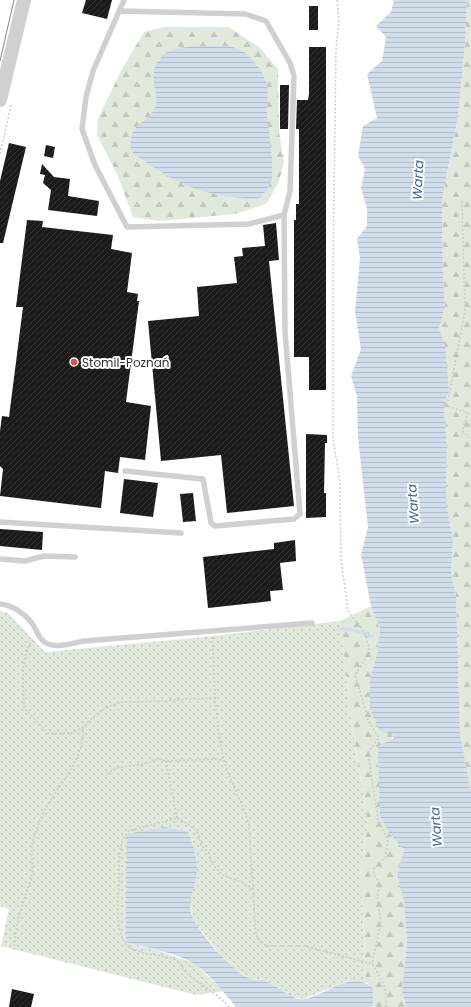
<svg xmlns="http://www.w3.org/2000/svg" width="471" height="1007" font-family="Poppins,sans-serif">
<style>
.grass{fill:url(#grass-dots)}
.forest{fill:url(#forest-firs)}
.water{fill:url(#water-rules)}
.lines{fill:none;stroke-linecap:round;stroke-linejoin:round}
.stream{stroke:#d1ddeb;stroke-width:3}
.building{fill:url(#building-hatch)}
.path{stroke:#cacaca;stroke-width:1.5;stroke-dasharray:2 2;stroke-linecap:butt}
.service{stroke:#d0d0d0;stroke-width:5.5}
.tertiary{stroke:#d0d0d0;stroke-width:14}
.tram{stroke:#888;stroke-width:1}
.poi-dot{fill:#d75347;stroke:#fff;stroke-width:1.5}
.labels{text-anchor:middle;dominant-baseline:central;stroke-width:4;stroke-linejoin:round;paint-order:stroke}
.poi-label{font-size:12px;fill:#333;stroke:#fff;text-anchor:start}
.water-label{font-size:13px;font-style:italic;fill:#46688f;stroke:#fff}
</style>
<defs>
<pattern id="grass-dots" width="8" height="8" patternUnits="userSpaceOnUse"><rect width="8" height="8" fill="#e1e9dd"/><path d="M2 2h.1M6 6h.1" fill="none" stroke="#c2c8be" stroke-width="1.8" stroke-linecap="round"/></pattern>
<pattern id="forest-firs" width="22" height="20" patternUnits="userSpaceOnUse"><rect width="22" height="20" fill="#e1e9dd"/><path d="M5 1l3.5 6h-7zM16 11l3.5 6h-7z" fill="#c2c8be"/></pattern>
<pattern id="water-rules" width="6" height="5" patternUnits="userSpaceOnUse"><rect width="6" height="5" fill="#d1ddeb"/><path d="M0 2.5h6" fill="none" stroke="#b4beca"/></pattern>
<pattern id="building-hatch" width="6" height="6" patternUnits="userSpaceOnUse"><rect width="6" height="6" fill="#1a1a1a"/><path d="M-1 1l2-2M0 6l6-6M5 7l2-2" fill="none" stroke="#333"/></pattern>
</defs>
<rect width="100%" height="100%" fill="#fff"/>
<path class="grass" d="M0 611 8 613 45 652 204 637 340 621 351 719 368 825 361 864 366 982 347 981 304 999 291 997 271 983 249 978 228 965 196 924 192 915 189 899 197 870 195 852 188 831 164 827 126 942 156 950 194 963 223 991 196 995 1 946 9 909 0 906Z"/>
<g class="forest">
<path d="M467 0H471V792L460 733 456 595 451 575 453 540 446 501 447 452 444 404 449 392 439 329 445 307 443 275 442 200 458 116 465 45Z"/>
<path d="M163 27H229L260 48 278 69 279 132 284 163 278 184 266 204 235 214 159 221 133 217 118 176 97 135 98 118 122 69 144 32Z"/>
<path d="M371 606 380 629 378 650 370 679 394 734 378 763 389 833 404 850 397 875 404 902 407 942 402 991 406 1007H373V988L366 982 361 864 368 825 351 719 340 621Z"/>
</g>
<g class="water">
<path d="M392 0H467L465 45 458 116 442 200 443 275 445 307 439 329 445 345 449 392 444 404 447 452 446 501 453 540 451 574 456 595 460 733 471 792V1007H406L402 991 407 942 404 902 397 875 404 850 389 833 380 816 378 746 393 739 394 734 380 731 370 709V679L378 650 380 629 371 606 361 555 368 527 358 438 357 396 351 376 361 349 355 311 360 258 357 239 367 226V209L361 188 365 169 358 156 363 126 377 118 367 74 382 61 386 37 376 26 391 12 394 1Z"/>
<path d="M210 46H230L246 53 261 70 268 87 267 114 272 158V180L266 191 258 199C201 196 179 186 133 153 130 148 130 144 131 138 136 120 149 122 155 108 161 92 144 75 162 56 173 45 196 47 210 46Z"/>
<path d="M164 827 188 831C192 843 197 855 197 869 197 886 186 899 192 916 199 933 232 972 249 978 256 981 265 980 272 984 282 990 293 1001 305 999 328 994 351 969 373 988V1007H236C226 995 207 971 193 963 176 953 145 947 126 942L127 834Z"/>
</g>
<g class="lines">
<path class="stream" d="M341 629H349L372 636"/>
</g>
<g class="building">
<path d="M86 0H112L107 19 82 13Z"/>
<rect x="309" y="6" width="9" height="24"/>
<path d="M309 47H326V390H309V357H294V220H296V204H299V129H296L297 100H308L309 94Z"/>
<path d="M280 85H289L288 129H280Z"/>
<path d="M9 143 26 147 3 243H0V181Z"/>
<path d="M46 145 55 147 53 158 44 156Z"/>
<path d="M42 164 54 177 70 179 68 196 99 201 97 216 48 210 51 190 43 183 45 175 40 174Z"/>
<path d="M27 220 43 221 42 227 113 235 111 249 132 253 127 292 138 294 137 301H139L126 402 151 406 145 460 120 457 118 473 105 471 101 508 0 496 3 469 0 466V431L2 416 9 417 23 307H16Z"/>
<path d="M276 223 279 260 269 261 294 506 227 513 221 455 161 461 148 321 199 316 197 287 237 283 234 257 243 256 242 248 265 246 263 225Z"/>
<path d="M306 434 327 435V443H325L324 493H326V517L306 518Z"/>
<path d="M124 479 158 483 153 517 120 513Z"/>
<path d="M193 493 196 521 183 522 180 494Z"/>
<path d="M0 529 43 532 42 550 0 546Z"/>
<path d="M295 540 296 561 280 563 283 590 270 591 271 601 208 608 203 557 274 549V543Z"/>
<path d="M12 989 34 994 31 1007H9Z"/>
</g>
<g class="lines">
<g class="path">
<path d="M337 0 339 21 336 48 333 268V438L340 483 341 560 348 611 365 633 370 652 355 675 369 722 379 738 368 752 378 820 388 841 385 857 374 869V874L380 884 377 897 381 921 372 964C383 981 387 987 386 1007"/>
<path d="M0 154 11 105"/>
<path d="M462 201 465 311 447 406 468 413 462 431 471 439"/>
<path d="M212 637C215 679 214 723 225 763 231 785 244 804 249 826L256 935 260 942 267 946H305L372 964"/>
<path d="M33 640C19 657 24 687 24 708L49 734 72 733 83 727"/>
<path d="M166 761 177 818"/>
<path d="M107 774 116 768 149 763 152 760 160 759 166 761 217 759 224 761"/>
<path d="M14 950C15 925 23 902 31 879 34 869 31 856 32 846 33 838 37 828 40 820 53 789 85 763 83 727 97 712 113 700 135 702L216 698"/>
<path d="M229 1007C217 993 201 985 187 974 183 970 181 962 176 960 162 954 133 955 125 943 114 925 119 897 119 877 119 863 118 840 129 831L177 818 190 825 198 833 201 845 209 853 211 862 222 875 241 882 253 889"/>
</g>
<g class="service">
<path d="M124 0 93 71 86 97 82 129 95 165 127 227 249 224 284 215"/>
<path d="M119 11 245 14 266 21 290 63 294 76 290 191 284 215 285 332 300 514 294 519 215 526 211 523 203 479 125 471"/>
<path d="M0 522 181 533"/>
<path d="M0 559 25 561 44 556 75 557"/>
<path d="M0 604C12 605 24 613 31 622 37 629 38 640 48 644 59 648 73 643 84 641L312 623"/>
</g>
<path class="tertiary" d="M0 100 24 0"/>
<path class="tram" d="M0 61 14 0"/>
</g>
<circle class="poi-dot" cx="74" cy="362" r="4"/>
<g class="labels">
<g class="poi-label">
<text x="82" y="362">Stomil-Poznań</text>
</g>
<g class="water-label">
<text transform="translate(418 180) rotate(-87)">Warta</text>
<text transform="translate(413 504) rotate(-94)">Warta</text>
<text transform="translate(436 827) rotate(-94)">Warta</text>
</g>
</g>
</svg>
